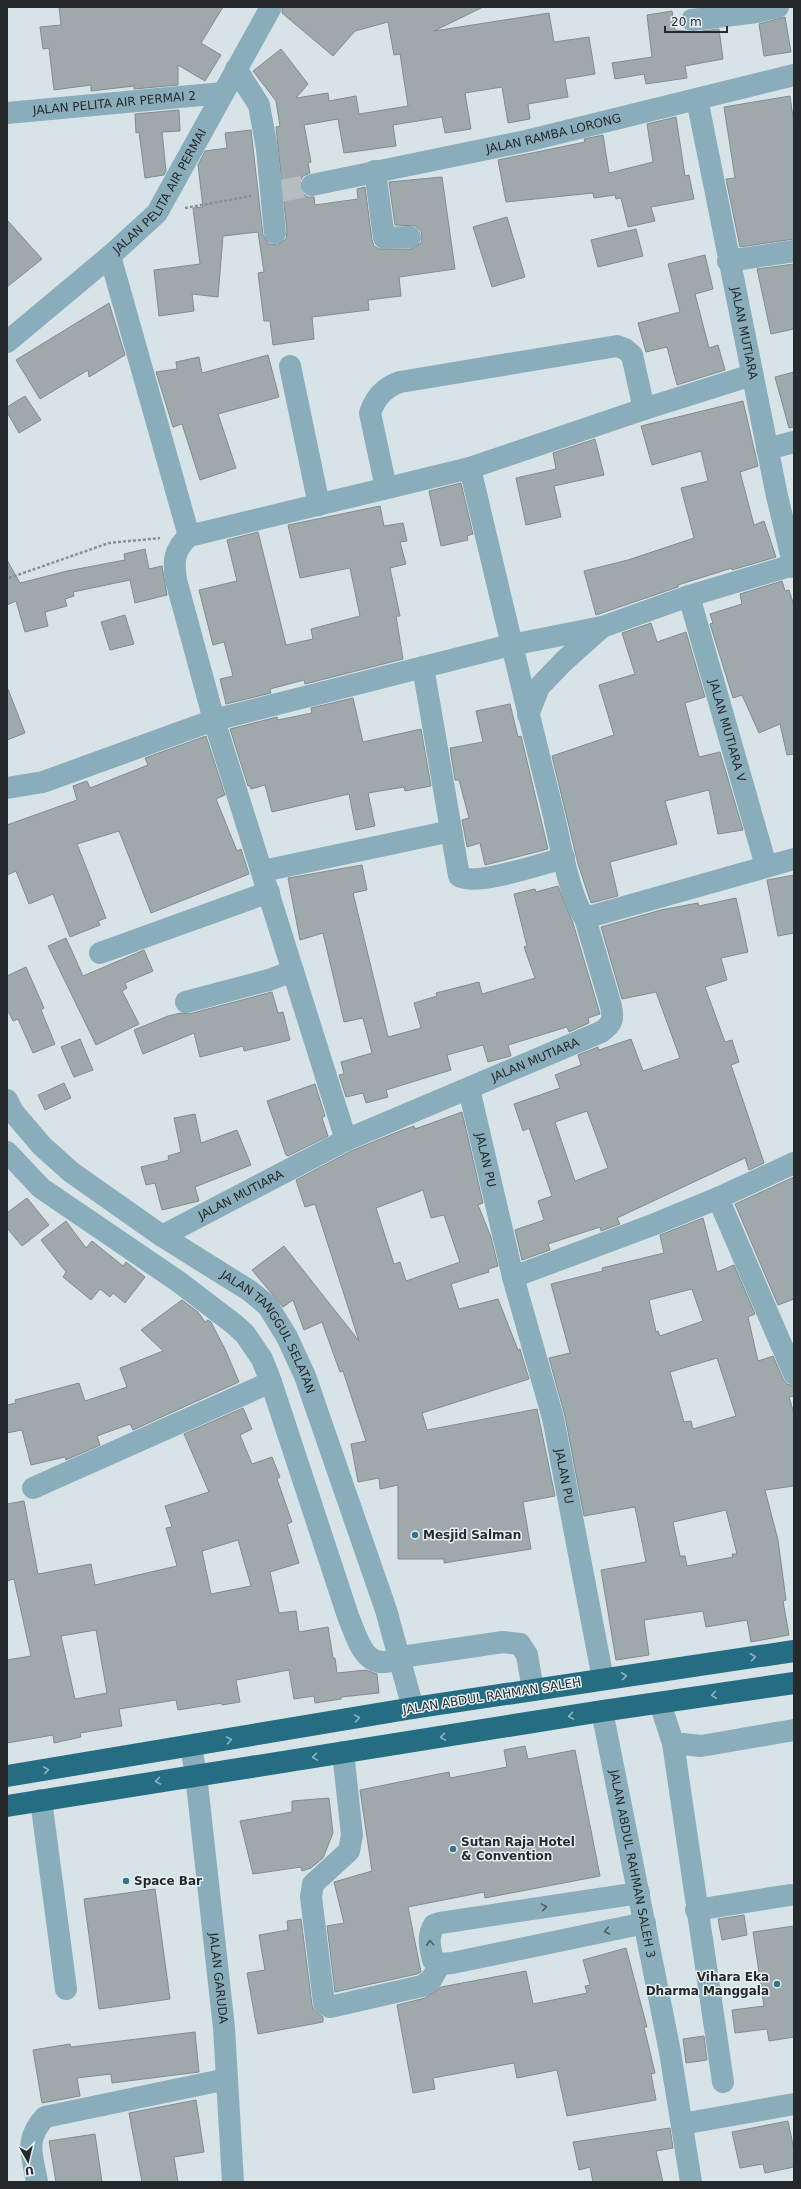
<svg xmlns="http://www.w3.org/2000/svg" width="801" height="2189" font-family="'DejaVu Sans',sans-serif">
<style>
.building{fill:#9fa9ac;stroke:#828c90;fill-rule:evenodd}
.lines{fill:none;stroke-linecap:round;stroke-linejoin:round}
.minor-tunnel{stroke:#b4bec1;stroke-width:22;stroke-dasharray:22 11;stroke-linecap:butt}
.path{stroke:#889093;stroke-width:2.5;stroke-dasharray:3 2;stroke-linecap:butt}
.minor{stroke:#89adba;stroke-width:22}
.highway{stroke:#256d83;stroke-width:22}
.oneway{stroke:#8fb5c1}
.oneway2{stroke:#4d5e64}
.poi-dot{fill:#357489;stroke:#e6f0f4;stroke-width:1.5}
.labels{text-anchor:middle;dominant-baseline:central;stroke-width:3;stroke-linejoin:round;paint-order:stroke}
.street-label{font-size:12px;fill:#25292b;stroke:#e6f0f4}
.poi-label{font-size:12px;font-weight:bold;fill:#25292b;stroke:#e6f0f4;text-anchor:start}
</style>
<rect width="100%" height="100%" fill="#d8e3e7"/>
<g class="building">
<path d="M59 7H223L201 43 221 55 205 81 178 65V85L134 89V86L91 91V85L54 90 49 48 43 49 40 27 61 25Z"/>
<path d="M283 7H483L434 31 549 13 554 42 589 37 595 74 565 79 568 97 528 104 530 119 508 123 502 87 465 93 471 129 445 133 442 117 393 125 396 146 344 153 338 119 304 125 311 162 308 163 310 173 303 176 300 181 302 193 308 197H314L315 205 358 199 357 189 365 187 372 240 374 246 379 249H411L421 243 422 237 421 231 415 226 395 225 389 182 442 177 455 269 399 277 401 296 368 300 369 310 312 317 314 339 273 345 270 321H264L258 273 264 272 258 232 223 236 218 297 192 294 194 311 159 316 154 270 200 264 193 208 203 207 198 165 205 151 227 148 225 133 251 130 263 235 269 244 277 245 286 239 287 232 276 127 280 126 276 101 253 71 281 49 308 84 296 98 328 93 329 101 356 96 359 114 408 106 400 54 394 55 388 22 355 31 333 56 282 13Z"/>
<path d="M672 11 675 30 694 32 719 29 723 59 685 66 687 78 646 84 644 74 615 79 612 63 652 57 647 15Z"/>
<path d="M785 17 791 52 764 56 759 24Z"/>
<path d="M790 96 794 125V239L740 247 726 179 735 178 724 107Z"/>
<path d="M179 110 180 131 162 132 166 171 164 175 145 178 139 132 136 133 135 114Z"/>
<path d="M676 117 685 176 689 175 694 199 651 207 655 221 628 227 621 198 616 199 615 195 594 198 593 193 506 202 498 160 585 142 584 139 603 135 609 173 653 162 647 124Z"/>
<path d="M507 217 525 277 492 287 473 227Z"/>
<path d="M7 220 42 259 7 287Z"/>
<path d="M636 229 643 256 598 267 591 240Z"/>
<path d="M705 255 713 289 695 294 709 348 718 345 725 370 677 385 667 347 646 352 638 323 680 312 668 264Z"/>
<path d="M794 264V329L771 334 757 269Z"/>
<path d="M109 303 125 355 89 377 88 370 40 399 16 360Z"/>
<path d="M268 355 279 397 218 414 236 468 200 480 182 424 173 427 156 372 177 369 176 362 199 357 202 373Z"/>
<path d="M794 372V427L789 428 775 377Z"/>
<path d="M25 396 41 420 19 433 7 412V407Z"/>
<path d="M743 401 758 466 740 472 754 525 764 521 776 557 732 570V568L678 585V587L596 615 584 571 628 560 694 538 681 488 708 481 701 451 652 465 641 426Z"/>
<path d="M595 439 604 475 554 486 561 517 526 525 516 478 556 469 553 453Z"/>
<path d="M461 483 473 534 467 536 468 540 441 546 429 491Z"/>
<path d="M380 506 384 526 403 523 407 541 400 542 406 564 390 568 400 616H396L403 659 305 684 304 680 270 689 271 693 226 704 220 679 233 676 224 642 213 645 199 590 237 581 227 540 258 532 286 645 313 639 311 629 360 616 350 568 300 578 288 525Z"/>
<path d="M145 549 149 569 162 566 167 595 135 603 130 580 73 592 74 596 65 599 67 606 45 612 48 626 25 632 16 601 7 605V560L20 583 67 571 125 560 124 554Z"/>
<path d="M782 581 785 591 789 590 794 606V754L787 755 780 724 759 733 742 695 733 698 710 624 713 623 710 614 742 604 740 594Z"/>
<path d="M125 615 134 644 110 650 101 622Z"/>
<path d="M651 623 657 642 686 632 705 697 685 703 699 757 720 752 743 830 718 834 709 790 665 801 677 844 610 862 618 896 591 903 578 864 552 756 614 735 599 685 635 674 622 633Z"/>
<path d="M8 689 25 733 7 740V690Z"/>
<path d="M353 698 363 742 421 729 431 786 405 791 404 787 368 793 375 826 356 830 349 794 272 812 265 785 251 789 250 786H248L230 729 277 717 278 720 312 713 311 708Z"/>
<path d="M510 704 518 737 521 736 548 849 485 865 480 843 467 847 462 820 469 818 459 780H455L450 748 483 742 476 711Z"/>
<path d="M206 736 225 795 216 799 237 851 241 849 249 874 151 913 119 831 77 844 106 918 98 921 100 925 70 937 53 894 29 904 16 871 7 875V825L77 800 73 786 87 781 90 788 148 765 145 758Z"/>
<path d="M362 865 367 890 353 893 388 1037 421 1028 414 1003 437 996 436 993 479 982 482 994 535 978 524 947 527 946 514 894 535 889 536 892 558 886 573 923 600 1014 588 1018 589 1023 569 1032 567 1027 508 1045 511 1056 488 1062 483 1045 447 1055 451 1070 386 1090 388 1097 366 1103 363 1093 346 1097 339 1075 344 1074 341 1062 372 1053 363 1018 344 1022 323 933 300 940 288 878Z"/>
<path d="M794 875V933L778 936 767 880Z"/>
<path d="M736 898 748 952 721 958 727 980 705 987 725 1042 732 1040 739 1062 731 1065 764 1163 749 1170 745 1158 617 1218 620 1224 601 1231 600 1227 548 1244 550 1250 522 1260 515 1230 544 1220 538 1201 552 1196 529 1128 523 1131 514 1104 560 1088 555 1075 581 1065 578 1055 598 1047 599 1050 631 1039 643 1071 680 1058 656 992 622 999 601 927 661 910 698 903 699 906ZM587 1111 608 1168 575 1181 555 1122Z"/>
<path d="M66 938 83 976 144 950 153 971 125 983 127 988 122 991 139 1024 96 1045 48 946Z"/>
<path d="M26 967 44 1008 41 1010 55 1044 33 1053 18 1019 13 1021 7 1009V976Z"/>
<path d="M272 992 278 1013 283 1012 290 1040 244 1051 243 1046 200 1057 194 1033 143 1054 134 1030 168 1016 181 1013 189 1014Z"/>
<path d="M80 1039 93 1070 74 1077 61 1047Z"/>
<path d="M64 1083 71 1098 45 1110 38 1095Z"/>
<path d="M315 1084 325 1116 322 1118 328 1136 288 1156 286 1155 267 1101Z"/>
<path d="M462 1112 483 1203 478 1205 491 1237 498 1266 488 1269 489 1272 451 1284 459 1309 498 1299 518 1350 520 1349 529 1379 422 1413 427 1430 537 1409 555 1496 523 1502 531 1549 444 1563V1559H398V1485L380 1489 379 1478 358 1482 351 1444 366 1441 343 1371 340 1372 322 1322 304 1330 293 1300 283 1307 252 1270 284 1246 359 1341 315 1204 305 1207 296 1180 351 1151 400 1131 414 1126 415 1129ZM423 1190 431 1218 444 1215 460 1262 406 1281 400 1262 394 1264 376 1208Z"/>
<path d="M195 1114 201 1143 237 1130 251 1165 195 1187 199 1201 162 1210 155 1183 146 1185 141 1167 169 1160 168 1156 181 1152 174 1118Z"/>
<path d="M794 1177V1299L778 1305 735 1204Z"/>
<path d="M27 1198 49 1225 22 1246 7 1228V1213Z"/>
<path d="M703 1218 717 1272 734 1265 755 1314 748 1317 758 1361 773 1356 783 1379 787 1384 794 1386V1396L789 1397 794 1414V1486L765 1490 778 1540 786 1600 783 1601 789 1635 751 1642 747 1620 706 1627 703 1611 644 1620 649 1655 616 1660 601 1570 646 1562 635 1507 584 1516 565 1416 549 1358 570 1353 551 1284 603 1271 602 1268 664 1253 660 1235ZM692 1289 703 1321 660 1336 658 1331 656 1332 649 1300ZM717 1358 736 1416 693 1429 691 1421 684 1422 670 1372ZM726 1510 737 1554H732L733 1557 687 1566 685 1556H680L673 1522Z"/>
<path d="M66 1221 86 1248 92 1241 123 1266 126 1262 145 1277 125 1303 113 1293 110 1297 100 1289 91 1300 63 1277 66 1272 41 1240Z"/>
<path d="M182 1300 198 1312 205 1322 208 1320 211 1322 225 1349 239 1382 133 1430 130 1424 97 1436 100 1445 66 1460 65 1457 31 1465 22 1430 7 1433V1405L16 1403 15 1400 79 1383 85 1401 127 1387 120 1368 163 1351 141 1330Z"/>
<path d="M243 1408 252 1429 240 1435 252 1464 272 1457 280 1477 277 1479 292 1522 287 1524 299 1563 270 1572 279 1613 296 1611 299 1632 328 1627 333 1658H335L337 1673 366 1670 377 1674 379 1693 341 1697V1699L315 1703 314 1696 294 1699 289 1670 236 1680 240 1702 222 1705V1703L178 1710 176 1700 119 1709 122 1726 80 1733 81 1737 54 1743 53 1735 7 1743V1660L31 1656 14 1579 7 1581V1504L24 1501 38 1574 91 1564 95 1585 177 1566 166 1528 172 1527 165 1506 209 1492 184 1434ZM238 1540 251 1586 211 1594 202 1551ZM96 1630 107 1693 75 1699 61 1636Z"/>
<path d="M525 1746 528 1759 575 1750 600 1876 485 1898 484 1892 408 1907 421 1972 417 1974 335 1992 327 1926 344 1923 334 1882 372 1871 360 1790 449 1772 450 1778 507 1767 504 1750Z"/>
<path d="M329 1798 333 1833 323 1858 311 1868 302 1871 301 1867 253 1874 240 1821 292 1812V1801Z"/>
<path d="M155 1889 170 1999 99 2009 84 1899Z"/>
<path d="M744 1915 747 1935 722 1940 718 1919Z"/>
<path d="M301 1919 312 2005 314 2010 323 2017V2022L258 2034 247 1973 265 1970 259 1935 288 1930 287 1921Z"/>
<path d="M794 1926V2037L769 2041 767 2029 735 2033 732 2010 764 2006 753 1932Z"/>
<path d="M626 1948 647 2027H644L655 2073 651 2074 656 2100 567 2116 557 2070 517 2078 514 2063 433 2078 435 2089 413 2093 397 2005 425 1998 441 1987 526 1971 533 2004 587 1993 585 1986 590 1985 583 1960Z"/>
<path d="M195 2032 199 2072 112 2083 111 2074 77 2078 80 2096 42 2103 33 2050 70 2044 71 2047Z"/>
<path d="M704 2036 707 2060 686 2063 683 2039Z"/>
<path d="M196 2100 204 2152 174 2157 178 2182H142L129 2113Z"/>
<path d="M788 2121 794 2150V2167L765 2173 763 2164 740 2168 732 2132Z"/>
<path d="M670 2128 673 2148 656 2151 663 2182H593L590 2167 579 2170 573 2142Z"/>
<path d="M95 2134 102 2182H56L49 2141Z"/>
</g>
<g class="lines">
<path class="minor-tunnel" d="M281 191 312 185"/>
<g class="path">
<path d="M185 208 251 196"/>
<path d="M9 578 109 543 160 538"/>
</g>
<g class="minor">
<path d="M692 20 757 12 778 7"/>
<path d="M236 69 259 105 267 149 275 233"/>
<path id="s1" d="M697 99 777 496 794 567"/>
<path id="s2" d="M7 113 223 93"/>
<path d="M375 171 384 238 410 237"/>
<path id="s3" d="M312 185 526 141 794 75"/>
<path d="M110 256 189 536"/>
<path d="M728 261 794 251"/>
<path id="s4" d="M7 342 110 256 157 213 271 7"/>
<path d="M290 366 319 505"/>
<path d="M767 449 794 442"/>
<path d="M470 468C497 583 524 697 553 812 559 838 570 899 585 918"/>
<path d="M386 488 370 413C375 398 385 387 400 382L617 346 625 349 632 355 644 409"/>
<path id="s5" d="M689 596 766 866"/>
<path d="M423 667 459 876C474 887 544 863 564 858"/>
<path d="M528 715 539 687 564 661 602 627"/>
<path d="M7 788 43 782 214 720 511 645 602 627 689 596 793 565"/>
<path d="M263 871 451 831"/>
<path d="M100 953 269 892"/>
<path d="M186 1002 269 980 293 971"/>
<path id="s6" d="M469 1089 513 1277 553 1418 603 1679"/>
<path id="s7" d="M7 1100 13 1112 42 1146 71 1172 162 1236 250 1291 268 1306 287 1337 305 1376 386 1610 413 1708"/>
<path d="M346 1140 214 720 176 580C173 560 174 550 189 536L470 468 644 409 752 375"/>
<path d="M7 1152 41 1188 179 1282 234 1324 245 1334 262 1359 271 1382 348 1616C359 1642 365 1675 401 1657L503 1642 520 1644 527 1655 533 1690"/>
<path d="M718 1198 794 1163"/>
<path id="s8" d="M162 1236 346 1140 601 1032C612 1024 614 1020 611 1006L585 918 794 859"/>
<path d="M513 1277 655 1224 718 1198 794 1374"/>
<path d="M33 1488 271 1382"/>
<path d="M660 1703 673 1743 701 1746 794 1730"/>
<path id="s9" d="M602 1711 670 2052 691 2182"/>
<path d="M673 1743 723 2082"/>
<path id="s10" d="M191 1747 196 1775 224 2028 233 2182"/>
<path d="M343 1752 352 1835 349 1851 313 1884 311 1897 324 2003 330 2007 422 1986 431 1980 440 1964"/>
<path d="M41 1800 66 1989"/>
<path d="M639 1893 440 1923 434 1925C427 1936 430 1948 433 1960L440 1964 452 1963 645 1923"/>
<path d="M696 1910 790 1895"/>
<path d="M682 2124 794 2104"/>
<path d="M37 2182C32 2154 24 2140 45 2117L227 2079"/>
</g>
<g class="highway">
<path d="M7 1776 413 1708 794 1651"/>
<path d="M7 1806 602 1711 794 1683"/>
</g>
</g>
<defs><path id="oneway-chevron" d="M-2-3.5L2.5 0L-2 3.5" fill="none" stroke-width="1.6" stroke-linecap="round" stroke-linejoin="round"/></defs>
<g class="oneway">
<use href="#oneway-chevron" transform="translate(753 1657) rotate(-8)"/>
<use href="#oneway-chevron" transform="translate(624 1676) rotate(-8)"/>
<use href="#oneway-chevron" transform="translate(714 1695) rotate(172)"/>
<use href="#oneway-chevron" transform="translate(571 1716) rotate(171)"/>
<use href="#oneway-chevron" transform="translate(357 1718) rotate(-10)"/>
<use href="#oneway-chevron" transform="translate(443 1737) rotate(171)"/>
<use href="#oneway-chevron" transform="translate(229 1740) rotate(-10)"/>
<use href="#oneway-chevron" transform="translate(315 1757) rotate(171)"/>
<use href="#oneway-chevron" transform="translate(46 1770) rotate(-9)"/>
<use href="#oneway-chevron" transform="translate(158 1781) rotate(171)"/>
</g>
<g class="oneway2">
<use href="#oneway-chevron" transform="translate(544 1907) rotate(-9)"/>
<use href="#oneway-chevron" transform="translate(607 1931) rotate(169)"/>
<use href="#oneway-chevron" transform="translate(430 1943) rotate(-94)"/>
</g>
<g class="poi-dot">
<circle cx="415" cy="1535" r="4"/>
<circle cx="453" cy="1849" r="4"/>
<circle cx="126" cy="1881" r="4"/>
<circle cx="777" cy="1984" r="4"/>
</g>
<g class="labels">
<g class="street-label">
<text stroke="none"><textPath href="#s2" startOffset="108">JALAN PELITA AIR PERMAI 2</textPath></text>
<text stroke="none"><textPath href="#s3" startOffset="247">JALAN RAMBA LORONG</textPath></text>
<text stroke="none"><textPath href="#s4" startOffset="217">JALAN PELITA AIR PERMAI</textPath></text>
<text stroke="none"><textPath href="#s1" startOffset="239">JALAN MUTIARA</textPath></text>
<text stroke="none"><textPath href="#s5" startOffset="140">JALAN MUTIARA V</textPath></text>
<text stroke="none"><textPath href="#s8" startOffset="413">JALAN MUTIARA</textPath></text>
<text stroke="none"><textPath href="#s6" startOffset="73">JALAN PU</textPath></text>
<text stroke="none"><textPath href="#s8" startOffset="89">JALAN MUTIARA</textPath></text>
<text stroke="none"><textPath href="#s7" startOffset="356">JALAN TANGGUL SELATAN</textPath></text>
<text stroke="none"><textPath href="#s6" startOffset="399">JALAN PU</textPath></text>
<text transform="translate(492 1696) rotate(-9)">JALAN ABDUL RAHMAN SALEH</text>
<text stroke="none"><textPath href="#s9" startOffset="156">JALAN ABDUL RAHMAN SALEH 3</textPath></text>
<text stroke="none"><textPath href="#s10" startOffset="233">JALAN GARUDA</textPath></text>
</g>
<g class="poi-label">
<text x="423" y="1535">Mesjid Salman</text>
<text x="461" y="1842">Sutan Raja Hotel<tspan x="461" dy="14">&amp; Convention</tspan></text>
<text x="134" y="1881">Space Bar</text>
<text x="769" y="1977" text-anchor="end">Vihara Eka<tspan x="769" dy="14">Dharma Manggala</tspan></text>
</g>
</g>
<rect width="801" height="2189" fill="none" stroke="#25292b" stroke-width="16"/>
<g transform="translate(28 2161) rotate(172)" stroke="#e6f0f4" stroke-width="3" paint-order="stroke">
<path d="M0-3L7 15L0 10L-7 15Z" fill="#25292b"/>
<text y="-6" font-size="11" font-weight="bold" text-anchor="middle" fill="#25292b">U</text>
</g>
<path d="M665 26v6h62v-6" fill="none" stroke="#25292b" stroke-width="2"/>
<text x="671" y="26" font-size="12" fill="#25292b" stroke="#e6f0f4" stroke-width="3" paint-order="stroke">20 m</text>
</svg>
